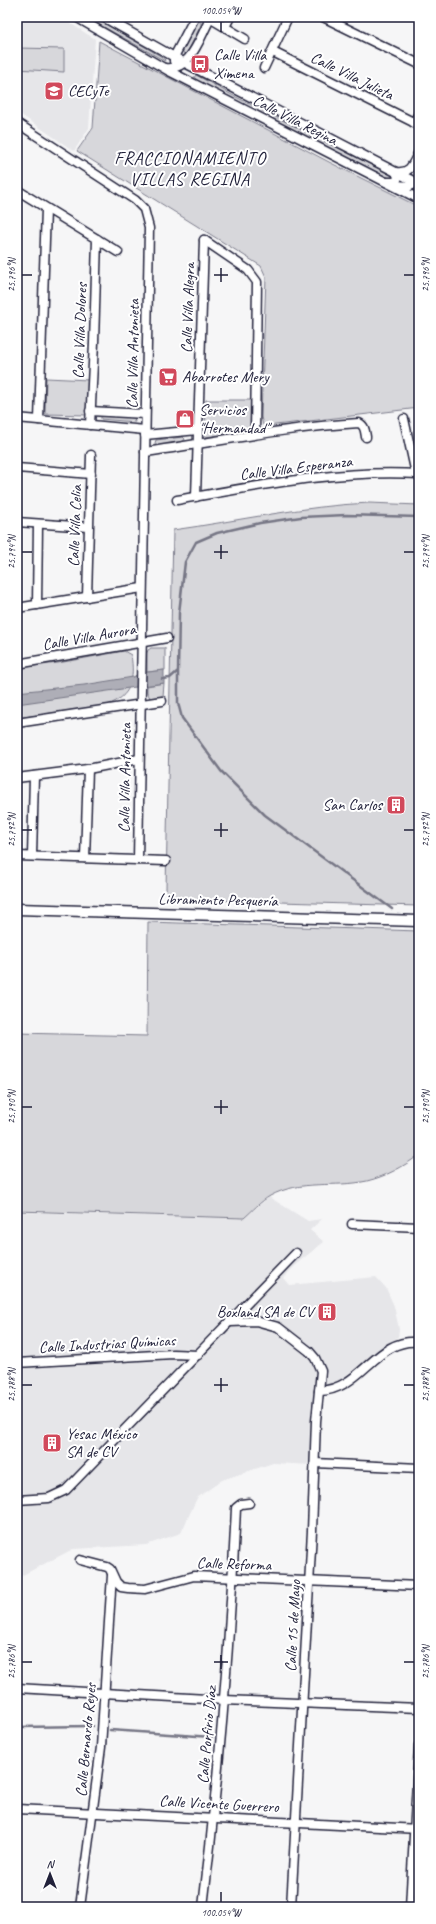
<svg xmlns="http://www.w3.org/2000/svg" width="436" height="1924" font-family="Caveat,sans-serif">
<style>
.built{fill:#e6e6e9}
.green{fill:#d7d7db;stroke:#7c7c8b}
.water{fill:#aeaeb7;stroke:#767685}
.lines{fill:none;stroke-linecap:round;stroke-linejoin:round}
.stream{stroke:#767685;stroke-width:2.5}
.minor-casing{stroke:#22223b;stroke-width:11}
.major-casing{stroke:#22223b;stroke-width:13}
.minor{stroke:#fff;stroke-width:8}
.major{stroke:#fff;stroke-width:10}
.ticks{fill:none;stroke:#22223b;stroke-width:1.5}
.labels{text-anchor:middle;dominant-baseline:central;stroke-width:4;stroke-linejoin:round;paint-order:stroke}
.poi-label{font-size:16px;fill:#22223b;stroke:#fff;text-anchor:start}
.street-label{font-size:16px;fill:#22223b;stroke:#fff}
.quarter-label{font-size:18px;letter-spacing:1px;fill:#22223b;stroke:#fff}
.neatline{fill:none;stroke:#22223b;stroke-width:1.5}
.ticks-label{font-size:10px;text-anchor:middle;fill:#22223b}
</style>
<rect width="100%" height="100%" fill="#f6f6f7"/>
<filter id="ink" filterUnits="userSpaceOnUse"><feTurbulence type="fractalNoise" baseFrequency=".025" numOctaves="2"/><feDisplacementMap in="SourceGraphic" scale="8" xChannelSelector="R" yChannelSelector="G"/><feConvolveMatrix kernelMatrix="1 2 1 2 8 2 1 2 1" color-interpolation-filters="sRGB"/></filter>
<g filter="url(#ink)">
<g class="built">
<path d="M17 17H60L95 39 89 128 74 151 17 112Z"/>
<path d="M269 1197 308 1221 322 1219 310 1230 324 1242 301 1260 283 1278 289 1285 376 1277 386 1288 394 1306 399 1329 398 1337 331 1386 315 1387 313 1423V1465L273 1463 222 1480 197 1498 181 1533 146 1545 73 1549 17 1578V1212L244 1218Z"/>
</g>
<g class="green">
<path d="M86 17H93L164 58 165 61Z"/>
<path d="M197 21 201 22V25L187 53 184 54 182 50Z"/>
<path d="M99 41 329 162 419 207V408L267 426 263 425 261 417 266 277 261 266 77 151 93 128Z"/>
<path d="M17 48 64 49V72L17 69Z"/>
<path d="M196 75 232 95 394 176 395 178 391 181 221 93 193 79Z"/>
<path d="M46 378 89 380 87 415 45 414Z"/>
<path d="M206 400H251L250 431 205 437Z"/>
<path d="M101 415 134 417 135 422 101 419Z"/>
<path d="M183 437 185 439 183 442 156 446 155 443 156 440Z"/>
<path d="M369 503 419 505V906L175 899 166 889 173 530C238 521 302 506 369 503Z"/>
<path d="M151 648H165V670L147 672V653L148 650Z"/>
<path d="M124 651 131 655C135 679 131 697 107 705L17 718V668L58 663Z"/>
<path d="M164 683 163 696 150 698 147 692V686Z"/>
<path d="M148 922 419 931V1155C403 1167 387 1176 367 1181 335 1188 301 1179 270 1196 261 1201 252 1211 244 1218L17 1211V1033L147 1036Z"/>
</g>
<path class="water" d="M164 670V683L17 704V692L84 685 133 677 141 673Z"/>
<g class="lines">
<g class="stream">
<path d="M178 672V703L182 718 221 771 265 815 392 909"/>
<path d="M162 679 170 678 178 671 179 613 185 562 196 542 217 533 260 523 301 517 346 515 419 517"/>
<path d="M17 1727 93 1726"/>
<path d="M110 1730 212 1737"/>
</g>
<g class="minor-casing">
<g id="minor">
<path d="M76 17 169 71 419 199"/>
<path d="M103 17 185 63 419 184"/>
<path d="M208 17 245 39"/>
<path d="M323 17 419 64"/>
<path d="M227 23 230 17"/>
<path d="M273 52 419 125"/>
<path d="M174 61V57L195 17"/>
<path d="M165 68C189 72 199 40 208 23V17"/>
<path d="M264 68 288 17"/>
<path d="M17 123 135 200 144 209 149 228 138 860"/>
<path d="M414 123 419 113"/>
<path d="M387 182H396L398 177 396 172C411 174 413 163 419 152"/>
<path d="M395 185 410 186 419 182"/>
<path d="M17 190 118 252"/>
<path d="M204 240 248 270 257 282 255 434"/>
<path d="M90 411 145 414"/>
<path d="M17 418 145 430"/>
<path d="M404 419 416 474"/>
<path d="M39 420 46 209"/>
<path d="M90 425 94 343 97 239"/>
<path d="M145 435 198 430"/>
<path d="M145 452C216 442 287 427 359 423 365 426 365 431 366 437"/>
<path d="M17 468 91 474"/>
<path d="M196 497 204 240"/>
<path d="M177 500C257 486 338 469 419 474"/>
<path d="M17 522 88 527"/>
<path d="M87 597 91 455"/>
<path d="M37 605 38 524"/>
<path d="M17 608 142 588"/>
<path d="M17 664 167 638"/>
<path d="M17 723 162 701"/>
<path d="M17 778 88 769 139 759"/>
<path d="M17 856 166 861"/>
<path d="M32 856 34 776"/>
<path d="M85 858 88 769"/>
<path d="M352 1224 419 1227"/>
<path d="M230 1322 256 1321 278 1327 309 1351 315 1358 321 1371 316 1421 312 1531 291 1907"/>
<path d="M17 1363 173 1354 198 1355"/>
<path d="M319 1391C362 1390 376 1337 419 1342"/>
<path d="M315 1463 419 1468"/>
<path d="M17 1500 49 1498 66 1490 296 1253"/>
<path d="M80 1560 107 1567 110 1569 116 1582 121 1587 128 1588 145 1589 194 1576 419 1586"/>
<path d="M17 1688 224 1700 419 1708"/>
<path d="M17 1809 419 1829"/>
<path d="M80 1907 101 1747 112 1575"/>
<path d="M203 1907C219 1775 230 1642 236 1508L241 1504 249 1503"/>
<path d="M410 1907 419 1745"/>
</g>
</g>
<g class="major-casing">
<path id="major" d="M17 909 419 921"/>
</g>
<use href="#minor" class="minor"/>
<use href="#major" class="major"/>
</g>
</g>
<path class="ticks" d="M221 22V32M221 268V282M22 275H32M214 275H228M404 275H414M221 545V559M22 552H32M214 552H228M404 552H414M221 823V837M22 830H32M214 830H228M404 830H414M221 1100V1114M22 1107H32M214 1107H228M404 1107H414M221 1378V1392M22 1385H32M214 1385H228M404 1385H414M221 1655V1669M22 1662H32M214 1662H228M404 1662H414M221 1892V1902"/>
<defs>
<g id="bus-square" transform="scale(1)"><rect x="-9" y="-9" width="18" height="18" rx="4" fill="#d1495b" stroke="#fff"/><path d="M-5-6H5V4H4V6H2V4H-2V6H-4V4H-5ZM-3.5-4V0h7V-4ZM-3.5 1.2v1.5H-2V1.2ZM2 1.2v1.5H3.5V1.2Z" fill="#fff"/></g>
<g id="school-square" transform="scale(1)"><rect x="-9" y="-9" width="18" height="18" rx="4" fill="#d1495b" stroke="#fff"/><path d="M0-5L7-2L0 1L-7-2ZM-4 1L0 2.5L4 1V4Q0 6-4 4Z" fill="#fff"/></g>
<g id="supermarket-square" transform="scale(1)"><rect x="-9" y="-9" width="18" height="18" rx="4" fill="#d1495b" stroke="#fff"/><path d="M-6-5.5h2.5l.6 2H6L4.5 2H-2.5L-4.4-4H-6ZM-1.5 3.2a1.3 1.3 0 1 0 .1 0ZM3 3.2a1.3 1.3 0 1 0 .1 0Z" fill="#fff"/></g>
<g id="shop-square" transform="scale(1)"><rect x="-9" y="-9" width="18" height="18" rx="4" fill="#d1495b" stroke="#fff"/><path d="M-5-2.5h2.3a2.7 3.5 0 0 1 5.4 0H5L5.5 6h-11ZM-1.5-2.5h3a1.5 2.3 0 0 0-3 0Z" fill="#fff"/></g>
<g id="building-square" transform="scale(1)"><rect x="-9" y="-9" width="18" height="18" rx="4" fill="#d1495b" stroke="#fff"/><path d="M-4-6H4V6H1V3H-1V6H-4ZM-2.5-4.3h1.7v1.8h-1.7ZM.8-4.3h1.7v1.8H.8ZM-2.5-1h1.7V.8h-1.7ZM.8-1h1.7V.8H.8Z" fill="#fff"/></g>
</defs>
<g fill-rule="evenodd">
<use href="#bus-square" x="200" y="64"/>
<use href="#school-square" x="54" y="91"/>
<use href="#supermarket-square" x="168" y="377"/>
<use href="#shop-square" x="185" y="419"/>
<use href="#building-square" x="396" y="805"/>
<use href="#building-square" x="327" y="1312"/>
<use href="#building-square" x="52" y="1443"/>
</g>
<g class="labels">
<g class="poi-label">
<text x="214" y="55">Calle Villa<tspan x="214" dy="18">Ximena</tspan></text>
<text x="68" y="91">CECyTe</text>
<text x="182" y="377">Abarrotes Mery</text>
<text x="199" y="410">Servicios<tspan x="199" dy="18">"Hermandad"</tspan></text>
<text x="382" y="805" text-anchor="end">San Carlos</text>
<text x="313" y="1312" text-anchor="end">Boxland SA de CV</text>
<text x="66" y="1434">Yesac México<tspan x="66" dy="18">SA de CV</tspan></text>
</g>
<g class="street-label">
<text transform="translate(352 76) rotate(26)">Calle Villa Julieta</text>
<text transform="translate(295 120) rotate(27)">Calle Villa Regina</text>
<text transform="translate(188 308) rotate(-88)">Calle Villa Alegra</text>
<text transform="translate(80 331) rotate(-88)">Calle Villa Dolores</text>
<text transform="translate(133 354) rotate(-89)">Calle Villa Antonieta</text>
<text transform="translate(296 468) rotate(-7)">Calle Villa Esperanza</text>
<text transform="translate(75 526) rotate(-88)">Calle Villa Celia</text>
<text transform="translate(89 637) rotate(-10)">Calle Villa Aurora</text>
<text transform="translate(125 778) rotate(-89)">Calle Villa Antonieta</text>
<text transform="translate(218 900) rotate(1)">Libramiento Pesquería</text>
<text transform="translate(107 1344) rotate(-3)">Calle Industrias Químicas</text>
<text transform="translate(234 1564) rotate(2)">Calle Reforma</text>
<text transform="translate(293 1626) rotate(-87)">Calle 15 de Mayo</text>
<text transform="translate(207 1735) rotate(-85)">Calle Porfirio Díaz</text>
<text transform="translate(86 1740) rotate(-85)">Calle Bernardo Reyes</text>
<text transform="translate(219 1804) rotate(3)">Calle Vicente Guerrero</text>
</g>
<g class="quarter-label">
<text x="190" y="158">FRACCIONAMIENTO<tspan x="190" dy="21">VILLAS REGINA</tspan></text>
</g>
</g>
<rect width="436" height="1924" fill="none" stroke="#fff" stroke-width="44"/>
<g transform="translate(50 1874)" stroke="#ffffff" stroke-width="3" paint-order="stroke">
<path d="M0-3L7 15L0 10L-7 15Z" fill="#22223b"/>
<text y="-6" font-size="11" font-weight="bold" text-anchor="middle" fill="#22223b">N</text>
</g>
<rect x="22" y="22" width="392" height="1880" class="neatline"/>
<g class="ticks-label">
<text x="221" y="14">100.054°W</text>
<text transform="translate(11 275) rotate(-90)" y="4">25.796°N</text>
<text transform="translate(425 275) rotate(-90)" y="4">25.796°N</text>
<text transform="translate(11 552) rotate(-90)" y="4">25.794°N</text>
<text transform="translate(425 552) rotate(-90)" y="4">25.794°N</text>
<text transform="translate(11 830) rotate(-90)" y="4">25.792°N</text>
<text transform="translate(425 830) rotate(-90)" y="4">25.792°N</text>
<text transform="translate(11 1107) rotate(-90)" y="4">25.790°N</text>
<text transform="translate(425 1107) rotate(-90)" y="4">25.790°N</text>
<text transform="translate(11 1385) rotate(-90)" y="4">25.788°N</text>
<text transform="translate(425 1385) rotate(-90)" y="4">25.788°N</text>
<text transform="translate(11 1662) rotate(-90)" y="4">25.786°N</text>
<text transform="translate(425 1662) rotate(-90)" y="4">25.786°N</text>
<text x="221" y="1916">100.054°W</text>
</g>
</svg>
